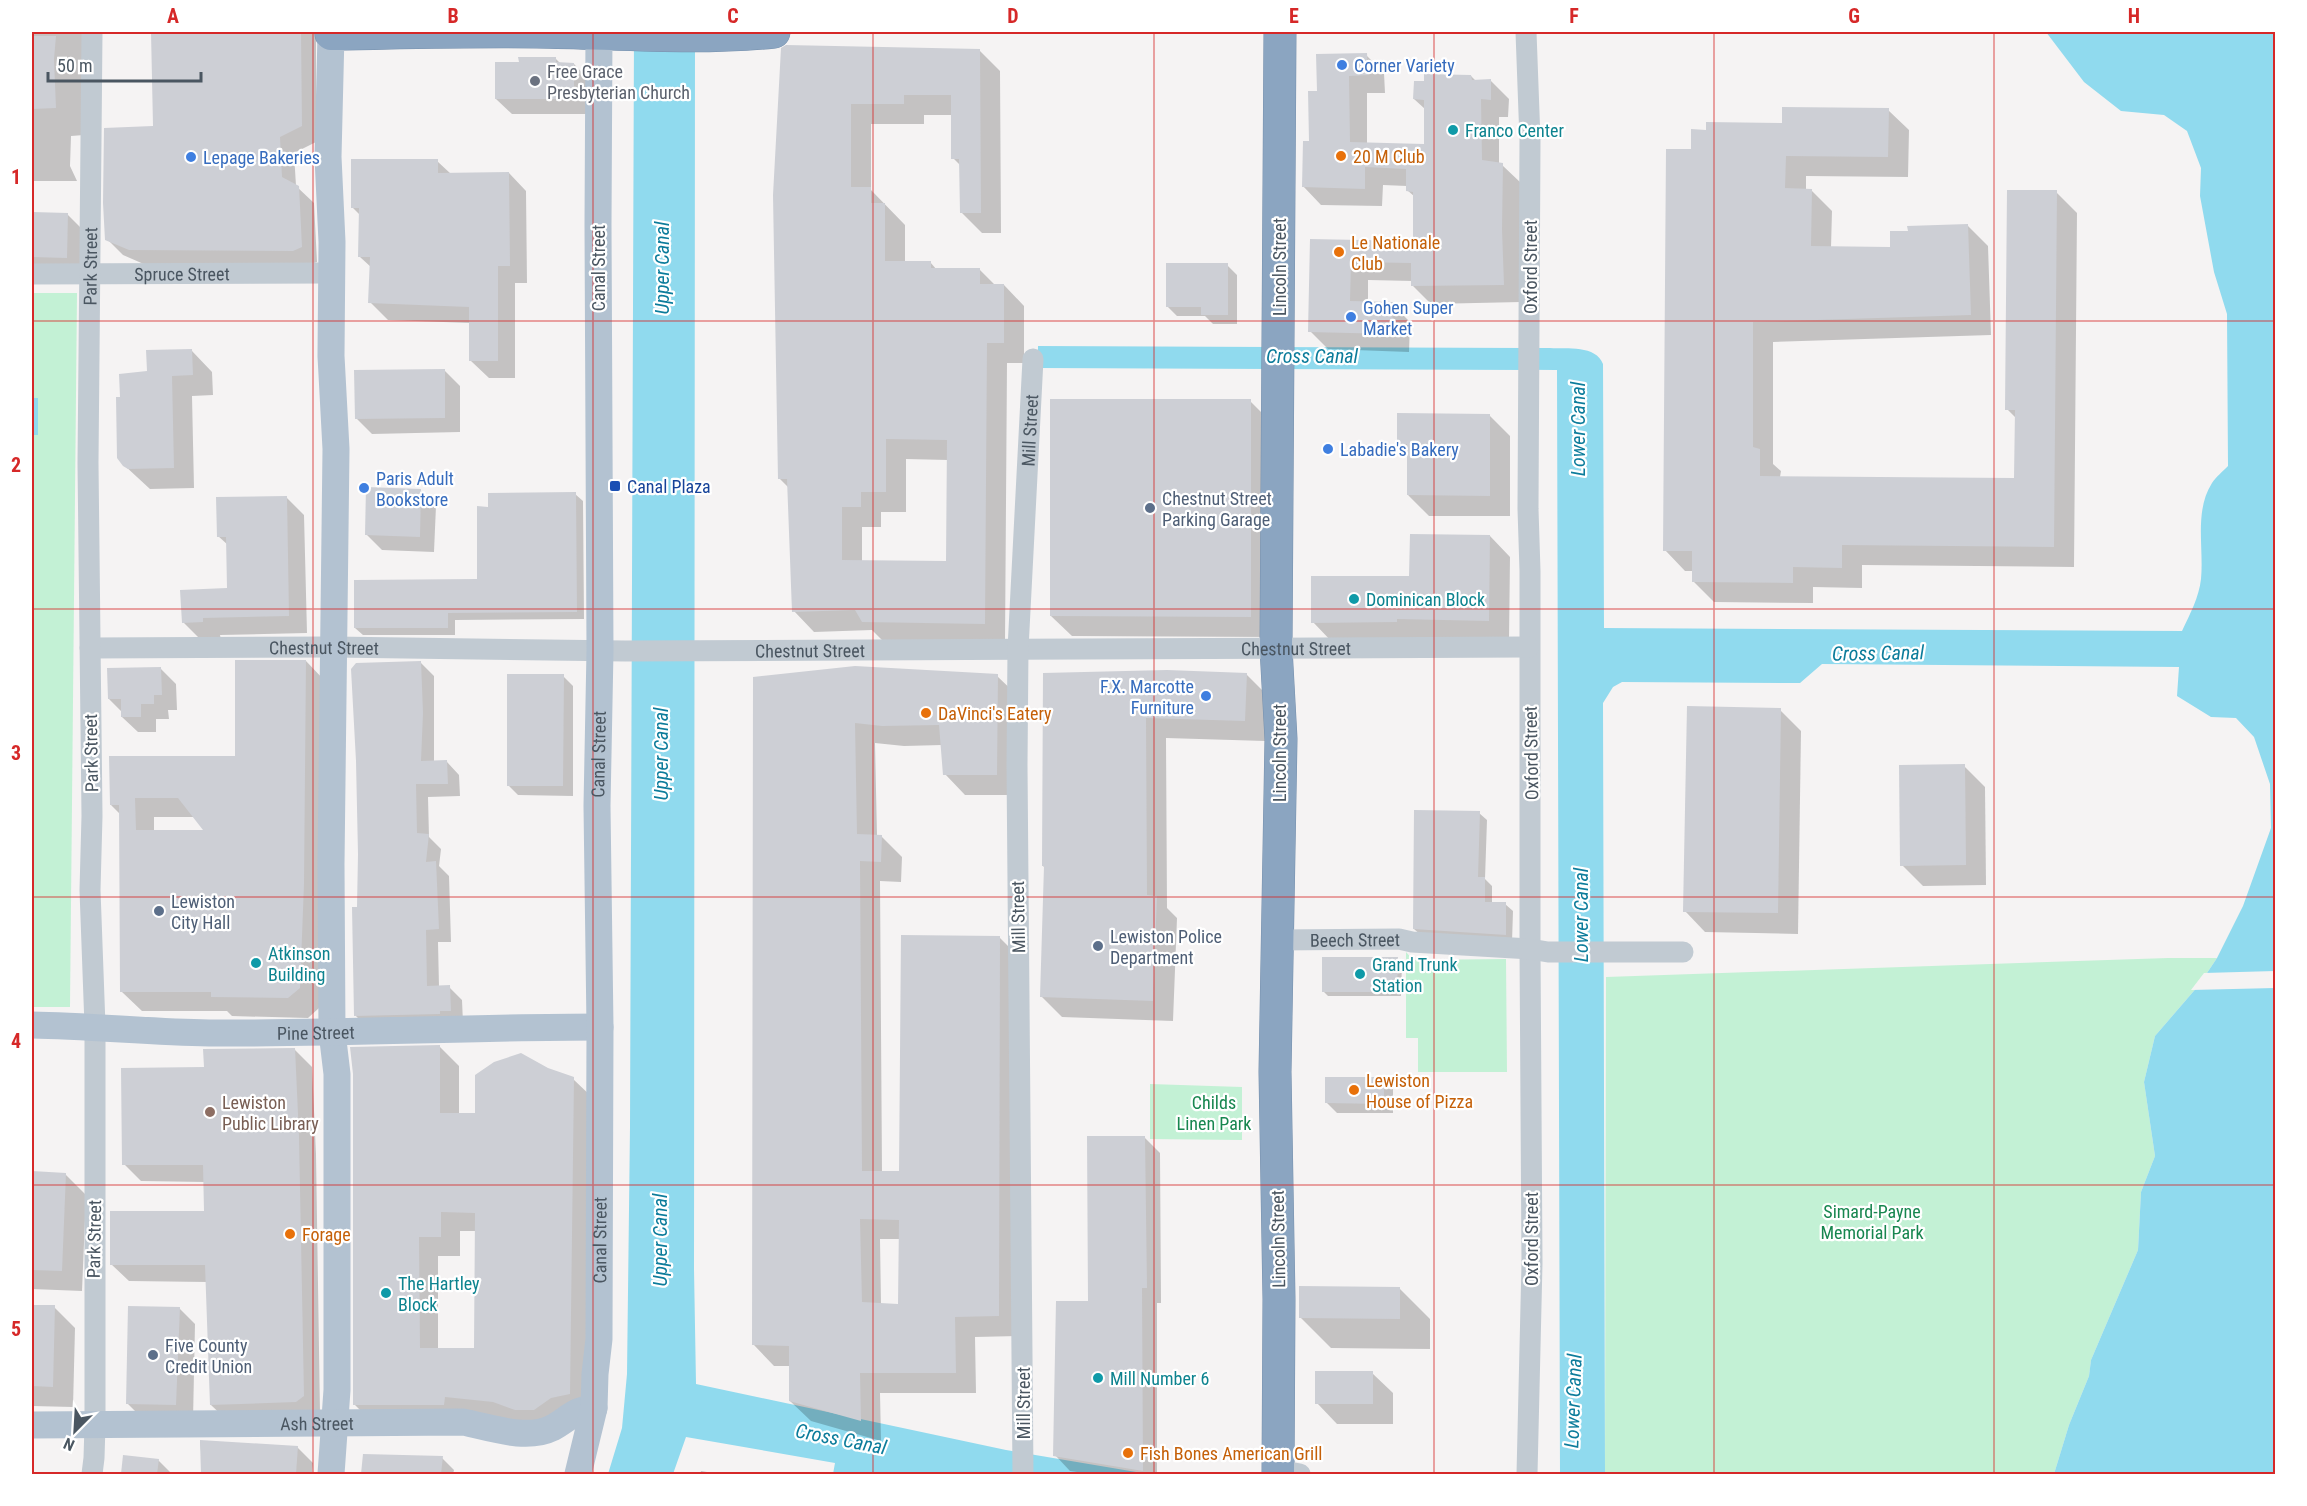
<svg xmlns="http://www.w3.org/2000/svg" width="2307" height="1506" font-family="'Roboto Condensed',sans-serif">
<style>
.green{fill:#c3f1d5}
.water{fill:#90daee}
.pier{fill:#f5f3f3}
.shadow{fill:#0003;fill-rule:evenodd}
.building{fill:#cdcfd5;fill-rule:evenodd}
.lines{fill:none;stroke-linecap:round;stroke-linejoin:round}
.highway-casing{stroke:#7690ad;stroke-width:33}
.minor{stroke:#c1cad2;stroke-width:21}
.major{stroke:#b3c2d1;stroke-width:27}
.highway{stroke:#8ba5c1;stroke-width:32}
.grid{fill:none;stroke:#d62828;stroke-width:1.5;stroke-opacity:0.55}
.shop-dot{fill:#3f7fe0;stroke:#fff;stroke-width:2}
.worship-dot{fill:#6b7280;stroke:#fff;stroke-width:2}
.culture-dot{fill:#0f9aa8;stroke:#fff;stroke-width:2}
.food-dot{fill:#e8710a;stroke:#fff;stroke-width:2}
.transit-dot{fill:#1a4fb4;stroke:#fff;stroke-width:2}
.service-dot{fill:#5c6f8a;stroke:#fff;stroke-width:2}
.education-dot{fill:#8d6e63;stroke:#fff;stroke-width:2}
.labels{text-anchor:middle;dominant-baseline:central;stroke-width:4.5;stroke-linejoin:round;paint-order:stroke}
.shop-label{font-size:18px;fill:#366cbe;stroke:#fff;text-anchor:start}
.worship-label{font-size:18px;fill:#5b616d;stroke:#fff;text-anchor:start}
.culture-label{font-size:18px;fill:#0d838f;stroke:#fff;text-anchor:start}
.food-label{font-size:18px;fill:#c56008;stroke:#fff;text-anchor:start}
.street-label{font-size:18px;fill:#4a5661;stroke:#fff}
.transit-label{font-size:18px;fill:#164399;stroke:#fff;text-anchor:start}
.service-label{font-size:18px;fill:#4e5e75;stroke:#fff;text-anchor:start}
.education-label{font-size:18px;fill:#785e54;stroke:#fff;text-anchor:start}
.park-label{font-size:18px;fill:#17864f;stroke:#fff}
.water-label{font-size:20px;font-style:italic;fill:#0c7c9b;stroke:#fff}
.neatline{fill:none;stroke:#d62828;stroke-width:2}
.grid-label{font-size:20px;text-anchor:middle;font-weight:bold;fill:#d62828}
</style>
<rect width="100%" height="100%" fill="#f5f3f3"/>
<g class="green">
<path d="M32 293H77L70 1007H32Z"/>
<path d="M1406 952 1413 960 1506 959 1507 1072H1418V1038H1406Z"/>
<path d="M2168 958H2217L2199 985 2155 1036 2144 1082 2155 1156 2141 1192 2138 1250 2091 1360 2089 1376 2069 1425 2054 1474H1605L1606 977Z"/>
<path d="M1150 1084 1242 1087V1140L1150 1139Z"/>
</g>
<g class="water">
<path d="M634 32H695L694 1269 696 1384 1006 1450 1148 1474H833L835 1463 686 1437 673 1474H608L622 1428 627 1374 630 1127Z"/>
<path d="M2046 32H2275V1474H2054L2069 1425 2089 1376 2091 1360 2138 1250 2141 1192 2155 1156 2144 1082 2155 1036 2199 985 2217 958 2243 906 2271 828 2270 784 2254 737 2236 718 2211 717 2177 696 2179 667 1822 664 1800 683 1622 682 1613 687 1603 703 1605 1474H1560L1557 370 1038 368V346L1550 348C1567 349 1596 345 1603 364L1604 628 2182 631C2190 614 2199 597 2201 579 2204 548 2194 511 2212 483 2216 477 2223 471 2228 466L2227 314 2214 272 2200 196 2201 168 2187 131 2164 115 2121 111 2084 82Z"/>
<rect x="32" y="398" width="6" height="37"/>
</g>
<path class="pier" d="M2275 971V988L2191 990 2204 973Z"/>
<g class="shadow">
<path d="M32 32H82L84 135 71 136 70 166 77 181H32Z"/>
<path d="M152 32H316V142L294 153 296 186 314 203 317 262 309 265H146L123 255 107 239 155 127Z"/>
<path d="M783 49 979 50 1000 71 1001 233H982L961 212V166L953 158V115H924V124H871V190L905 225V262H930L937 270H980L995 285H1004L1024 306V363H1007L1005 644 884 642 872 630 814 632 794 611 788 487 779 478ZM906 459 948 460V563L862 562V527H881V512H906Z"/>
<path d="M1366 55 1384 73 1385 93H1367V144L1425 146V109L1414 99 1471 76 1476 81H1491L1509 99 1508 117H1499V164L1502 165 1521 183V302L1431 304 1413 286V281L1368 280V303L1392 304 1410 322 1409 352 1328 349 1310 331 1311 240 1415 242V197L1407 190V186L1383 185 1382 206 1321 205 1303 186 1319 93Z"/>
<path d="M555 58 561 64H574L589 80V114H512L496 99 520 64Z"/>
<path d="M1888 110 1909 130 1908 177 1806 176V190H1811L1832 211 1831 248 1891 249 1910 233 1967 225 1988 246 1991 335 1773 342V464L1781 471 1780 477 2016 479V418L2007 409 2056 192 2077 213 2074 567 1862 565V588L1813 587V603L1714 602 1693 581V571H1685L1665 550 1693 151 1708 131 1783 125Z"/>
<path d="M437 161 451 174 509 173 526 191 527 283H515V378H489L471 361V323L388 320 370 302 372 268 360 257V215L352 207Z"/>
<path d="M32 213 67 214 87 234 86 277 32 270Z"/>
<path d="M1227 265 1237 275V324H1213L1205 316H1177L1167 306Z"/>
<path d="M192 351 212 372 213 395 192 396 194 488 150 489 124 465 122 398 148 372Z"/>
<path d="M444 370 460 386V432L372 434 356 418Z"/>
<path d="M1250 401 1271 422V637L1072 636 1051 616Z"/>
<path d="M1489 415 1510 436V516H1429L1408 495V453L1399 443Z"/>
<path d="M421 491 436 506 434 552 382 550 366 534Z"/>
<path d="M575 494 583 501 584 619 455 620V635H363L355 628 479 581 489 508Z"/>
<path d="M286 497 304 515 307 633 220 635 221 640H201L183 622 228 590V545L218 536Z"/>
<path d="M1490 536 1510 557 1509 641 1333 643 1313 622 1411 577Z"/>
<path d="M306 661 325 681 319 1008 308 1018 232 1016 227 1011H142L122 992 120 814 111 805 237 757ZM154 817H195L206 831 154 832Z"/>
<path d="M421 663 434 676V762H447L459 775 460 796 428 797 429 837 441 849 439 866 449 876 451 942H438L439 987H449L462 1000 463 1023 368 1028 355 1015 358 908Z"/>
<path d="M161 669 176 684 177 710H168L169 719H156V732H138L122 717V712L109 699Z"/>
<path d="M1044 674H1246L1267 695 1265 741 1166 738 1167 908 1177 918 1173 1021 1062 1017 1041 996 1045 868 1043 866Z"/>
<path d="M563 676 573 686V796L518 795 508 785Z"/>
<path d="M997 676 1018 696V795H965L945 774 942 745 904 746 875 743 877 836H881L902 857 901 882 880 881 882 1173H901L1000 938 1020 958 1019 1336 975 1337 976 1393H880L881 1441 811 1421 790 1401V1366H774L754 1345 755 678ZM880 1239H900V1306L881 1305Z"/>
<path d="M1780 710 1801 731 1798 934 1705 932 1685 911Z"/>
<path d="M1964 766 1985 787 1986 885 1923 886 1902 865Z"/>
<path d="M1479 813 1487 820 1485 879 1492 886V904H1505L1513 911 1512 942 1422 936 1414 929Z"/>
<path d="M1397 958 1402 963 1401 996H1328L1324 992Z"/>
<path d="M440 1047 459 1066V1114H477L547 1069 573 1079 593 1098 589 1413 554 1429 374 1424 354 1404ZM460 1231H476L475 1349 438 1350V1256H460Z"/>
<path d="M295 1050 312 1067 316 1154 320 1413 229 1422 211 1405 207 1282 129 1281 111 1264 206 1213 205 1182 141 1181 124 1164 205 1068Z"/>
<path d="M1383 1079 1393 1089V1113H1337L1327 1103Z"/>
<path d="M1144 1137 1160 1153 1161 1303H1157V1474H1091L1070 1471 1055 1455 1090 1302Z"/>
<path d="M32 1173 65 1174 86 1195 82 1291 32 1289Z"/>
<path d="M1400 1289 1430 1319V1349L1331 1348 1300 1317Z"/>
<path d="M32 1306 54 1307 75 1328 73 1407 32 1406Z"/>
<path d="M179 1308 195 1324 193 1420 143 1419 128 1404Z"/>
<path d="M1372 1373 1393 1393V1424H1337L1317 1403Z"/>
<path d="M200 1441 297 1447 313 1463 312 1474H203Z"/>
<path d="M364 1456 442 1458 454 1470 453 1474H362Z"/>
<path d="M124 1457 158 1460 172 1474H123Z"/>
<path d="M701 1471 719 1474H700Z"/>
</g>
<g class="building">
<path d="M151 32H301L302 126 280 137 282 177 299 186 302 247 293 251 129 250 105 240 103 203 104 128 153 126Z"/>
<path d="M32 36H56L54 59 56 108 32 109Z"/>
<path d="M786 45 980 49 981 213H960L959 159H951V95H904V104H851V187H871V203H885V261H931V268H980V284H1004V343H987L985 624 862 622 855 610 792 612 787 479H778L773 195 781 48ZM886 439 947 440 946 561 842 560V507H861V492H886Z"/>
<path d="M1367 53 1368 75 1349 76 1350 142 1424 144V100L1413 99 1414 81H1424V74L1471 75 1472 80 1491 79V100L1481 99 1482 160 1503 163 1502 229 1504 285 1411 286V263L1351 262 1350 301 1393 302 1392 334 1308 332 1310 239 1413 241V192L1406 191V169L1365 167V189L1302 187 1303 141H1309L1308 91H1317L1316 54Z"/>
<path d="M518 57H556V62L574 63V99H495V62H519Z"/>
<path d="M1782 107 1889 108 1888 157 1786 156 1785 188 1812 189 1811 246 1890 247V231H1908L1907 226 1968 224 1971 315 1753 322V447L1760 449V476L2014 478 2015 410H2005L2007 190H2057L2054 547 1842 545V568L1793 567V583L1692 582V551H1663L1666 149H1691V129L1706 130V122L1782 123Z"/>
<path d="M351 159H438V173L509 172 510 266H498V361H469V307L368 303 370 257H358L359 208H351Z"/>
<path d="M32 212 68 213 67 258 32 257Z"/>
<path d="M1166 263H1228V315H1201V307H1166Z"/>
<path d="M192 349 193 375 172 376 174 468 128 469 123 466 117 458 116 397H120L119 374 147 371 146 350Z"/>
<path d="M445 369V418L355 419 354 370Z"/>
<path d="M1050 399H1251V617L1050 616Z"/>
<path d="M1397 413 1490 414V496L1407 495V444H1397Z"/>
<path d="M366 487 421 489 420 537 365 535Z"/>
<path d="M576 492 577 612 448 613V628H354V580L477 579V506L488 507V493Z"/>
<path d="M287 496 289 616 203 618V622L182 623 180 590 227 588 226 537H217L216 497Z"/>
<path d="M1410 534 1490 535 1489 621 1397 619V622L1311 623V576H1409Z"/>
<path d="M235 660H306L304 884 300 988 288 998 211 997V992H120L119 805H110L109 756H235ZM135 798H178L203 830H136Z"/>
<path d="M421 661 423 713 421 761 447 760 448 784H416L417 833 429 834 426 862 436 861 439 929 426 930 427 986 450 985 451 1011H440V1014L354 1016 352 907H357L358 854 356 761 351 669 356 663Z"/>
<path d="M855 666 998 674 997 775H943L939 725 882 726 855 723 857 834 882 835 881 862 860 861 862 1171H899L901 935 1000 936 999 1316 955 1317 956 1373H860L861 1421 789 1401V1346L752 1345 753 677ZM860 1219 899 1220 898 1304 862 1302Z"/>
<path d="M161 667 162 695H154V704H141V717H121V699H108L107 668Z"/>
<path d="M1167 670 1247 673 1245 721 1146 718 1147 895 1157 896 1153 1001 1040 997 1044 866H1042L1043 673Z"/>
<path d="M507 674H564L563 786H507Z"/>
<path d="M1687 706 1781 708 1778 913 1683 912Z"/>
<path d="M1965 764 1966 865 1900 866 1899 765Z"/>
<path d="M1414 810 1480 811 1478 877H1485V902H1506V935L1413 929Z"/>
<path d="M1322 957H1398L1397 992H1322Z"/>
<path d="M440 1045V1113H475V1075L494 1062 521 1053 548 1068 574 1077 570 1394 551 1398 534 1410H515L493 1402 445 1397 444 1405H353V1074L350 1047ZM441 1212 475 1213 474 1348H420L419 1237H441Z"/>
<path d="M295 1048 299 1136 304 1396 296 1402 210 1405 205 1265H110V1211H204L203 1165H122L121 1068 204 1067 203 1049Z"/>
<path d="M1325 1077H1384V1104L1325 1103Z"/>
<path d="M1087 1136H1145L1147 1288H1142L1143 1471 1053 1456 1056 1301H1088Z"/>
<path d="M32 1171 66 1173 62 1271 32 1270Z"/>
<path d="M1299 1286 1400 1287V1319L1299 1318Z"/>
<path d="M32 1305H55L53 1387 32 1386Z"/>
<path d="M128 1306 180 1307 176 1405 126 1404Z"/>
<rect x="1315" y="1371" width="58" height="33"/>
<path d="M200 1440 298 1446 296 1474H201Z"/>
<path d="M363 1454 443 1456 441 1474H361Z"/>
<path d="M123 1455 159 1459 157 1474H121Z"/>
</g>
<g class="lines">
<g class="highway-casing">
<g id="highway">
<path d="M331 32V34C399 33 468 31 537 32 616 33 694 40 774 32"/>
<path d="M1278 1474 1279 1299 1275 1072 1281 739 1276 648 1280 32"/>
</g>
</g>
<g class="minor">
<path d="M1526 32 1530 140 1528 509 1530 571V949L1532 1263 1527 1474"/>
<path id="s1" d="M32 274 331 273"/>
<path id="s2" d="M90 648 334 647 625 651 1529 647"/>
<path id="s3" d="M1277 940 1399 939 1412 942 1530 949 1548 952H1683"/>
<path d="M1278 1470 1300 1474"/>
<path id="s4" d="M92 1474 94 1458 95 1425V1026L90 890 92 816 88 463 92 32"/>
<path id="s5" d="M1023 1474 1017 765 1018 649 1033 359"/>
</g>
<g class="major">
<path d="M331 34 328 157 332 242 331 356 336 449 331 864 332 1032 337 1074V1390L331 1474"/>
<path id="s6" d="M32 1025C91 1026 150 1032 209 1033 339 1034 470 1027 600 1027"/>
<path id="s7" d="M32 1425 463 1422C489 1427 526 1441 552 1428 569 1419 573 1410 594 1408"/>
<path id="s8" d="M578 1474 594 1408 595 1374 599 1339 600 1027 597 806 600 651 598 224 599 32"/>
</g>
<use href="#highway" class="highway"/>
</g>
<path class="grid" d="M313 32V1474M593 32V1474M873 32V1474M1154 32V1474M1434 32V1474M1714 32V1474M1994 32V1474M32 321H2276M32 609H2276M32 897H2276M32 1185H2276"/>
<g class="shop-dot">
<circle cx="1342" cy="65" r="6"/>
<circle cx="191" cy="157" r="6"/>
<circle cx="1351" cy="317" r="6"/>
<circle cx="1328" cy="449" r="6"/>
<circle cx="364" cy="488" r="6"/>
<circle cx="1206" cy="696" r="6"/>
</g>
<circle class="worship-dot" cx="535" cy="81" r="6"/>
<g class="culture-dot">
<circle cx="1453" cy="130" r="6"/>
<circle cx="1354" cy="599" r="6"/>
<circle cx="256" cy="963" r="6"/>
<circle cx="1360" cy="974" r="6"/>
<circle cx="386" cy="1293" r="6"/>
<circle cx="1098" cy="1378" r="6"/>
</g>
<g class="food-dot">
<circle cx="1341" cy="156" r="6"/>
<circle cx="1339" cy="252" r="6"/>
<circle cx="926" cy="713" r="6"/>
<circle cx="1354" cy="1090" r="6"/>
<circle cx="290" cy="1234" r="6"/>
<circle cx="1128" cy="1453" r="6"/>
</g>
<rect class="transit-dot" x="609" y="480" width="12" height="12" rx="3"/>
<g class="service-dot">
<circle cx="1150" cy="508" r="6"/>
<circle cx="159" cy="911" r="6"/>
<circle cx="1098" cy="946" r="6"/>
<circle cx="153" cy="1355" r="6"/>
</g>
<circle class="education-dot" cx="210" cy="1112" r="6"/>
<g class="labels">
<g class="shop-label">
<text x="1354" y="65">Corner Variety</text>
<text x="203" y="157">Lepage Bakeries</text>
<text x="1363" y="307">Gohen Super<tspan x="1363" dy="21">Market</tspan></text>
<text x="1340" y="449">Labadie's Bakery</text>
<text x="376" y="478">Paris Adult<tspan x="376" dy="21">Bookstore</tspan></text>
<text x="1194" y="686" text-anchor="end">F.X. Marcotte<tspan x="1194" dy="21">Furniture</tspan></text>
</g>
<g class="worship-label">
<text x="547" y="71">Free Grace<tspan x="547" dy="21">Presbyterian Church</tspan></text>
</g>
<g class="culture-label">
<text x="1465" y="130">Franco Center</text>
<text x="1366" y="599">Dominican Block</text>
<text x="268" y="953">Atkinson<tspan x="268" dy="21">Building</tspan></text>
<text x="1372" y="964">Grand Trunk<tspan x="1372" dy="21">Station</tspan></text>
<text x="398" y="1283">The Hartley<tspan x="398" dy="21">Block</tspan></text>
<text x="1110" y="1378">Mill Number 6</text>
</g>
<g class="food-label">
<text x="1353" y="156">20 M Club</text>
<text x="1351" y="242">Le Nationale<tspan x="1351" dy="21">Club</tspan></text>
<text x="938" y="713">DaVinci's Eatery</text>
<text x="1366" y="1080">Lewiston<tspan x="1366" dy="21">House of Pizza</tspan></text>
<text x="302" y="1234">Forage</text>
<text x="1140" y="1453">Fish Bones American Grill</text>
</g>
<g class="street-label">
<text stroke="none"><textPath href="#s4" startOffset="1208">Park Street</textPath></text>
<text transform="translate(1279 267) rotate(-90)">Lincoln Street</text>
<text transform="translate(1530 267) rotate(-90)">Oxford Street</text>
<text transform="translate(598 268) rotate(-90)">Canal Street</text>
<text stroke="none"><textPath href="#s1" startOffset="150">Spruce Street</textPath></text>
<text stroke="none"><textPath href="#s5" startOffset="1044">Mill Street</textPath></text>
<text stroke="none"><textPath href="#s2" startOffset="234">Chestnut Street</textPath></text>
<text stroke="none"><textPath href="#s2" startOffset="1206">Chestnut Street</textPath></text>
<text stroke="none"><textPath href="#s2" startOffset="720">Chestnut Street</textPath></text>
<text transform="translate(91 753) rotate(-91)">Park Street</text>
<text transform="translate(1279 753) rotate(-90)">Lincoln Street</text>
<text transform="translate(1531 753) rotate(-91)">Oxford Street</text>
<text stroke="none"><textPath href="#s8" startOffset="722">Canal Street</textPath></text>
<text transform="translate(1018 917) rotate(-91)">Mill Street</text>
<text stroke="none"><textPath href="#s3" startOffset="78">Beech Street</textPath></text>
<text stroke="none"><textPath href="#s6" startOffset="284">Pine Street</textPath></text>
<text transform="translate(94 1239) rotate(-89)">Park Street</text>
<text transform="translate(1278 1239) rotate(-91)">Lincoln Street</text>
<text transform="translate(1531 1239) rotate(-90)">Oxford Street</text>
<text stroke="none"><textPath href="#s8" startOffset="236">Canal Street</textPath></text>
<text transform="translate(1023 1403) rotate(-90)">Mill Street</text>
<text stroke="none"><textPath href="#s7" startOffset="285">Ash Street</textPath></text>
</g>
<g class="transit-label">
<text x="627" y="486">Canal Plaza</text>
</g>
<g class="service-label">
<text x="1162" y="498">Chestnut Street<tspan x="1162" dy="21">Parking Garage</tspan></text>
<text x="171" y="901">Lewiston<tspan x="171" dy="21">City Hall</tspan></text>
<text x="1110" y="936">Lewiston Police<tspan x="1110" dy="21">Department</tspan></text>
<text x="165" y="1345">Five County<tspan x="165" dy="21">Credit Union</tspan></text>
</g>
<g class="education-label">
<text x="222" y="1102">Lewiston<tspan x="222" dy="21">Public Library</tspan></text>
</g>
<g class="park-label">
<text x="1214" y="1102">Childs<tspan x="1214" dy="21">Linen Park</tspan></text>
<text x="1872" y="1211">Simard-Payne<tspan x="1872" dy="21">Memorial Park</tspan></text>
</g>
<g class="water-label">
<text transform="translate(662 268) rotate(-90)">Upper Canal</text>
<text x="1312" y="356">Cross Canal</text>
<text transform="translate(1578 429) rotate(-90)">Lower Canal</text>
<text transform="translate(1878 653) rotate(-1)">Cross Canal</text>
<text transform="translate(661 754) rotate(-90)">Upper Canal</text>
<text transform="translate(1581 915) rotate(-90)">Lower Canal</text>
<text transform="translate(660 1240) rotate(-90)">Upper Canal</text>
<text transform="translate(1573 1401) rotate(-88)">Lower Canal</text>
<text transform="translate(841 1439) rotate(11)">Cross Canal</text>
</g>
</g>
<rect width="2307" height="1506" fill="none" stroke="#ffffff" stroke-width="66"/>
<g transform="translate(75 1431) rotate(204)" stroke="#ffffff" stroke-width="4.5" paint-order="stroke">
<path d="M0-4.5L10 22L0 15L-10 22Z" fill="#4a5661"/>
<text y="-9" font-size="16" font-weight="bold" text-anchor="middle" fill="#4a5661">N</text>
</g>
<path d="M48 72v9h153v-9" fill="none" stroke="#4a5661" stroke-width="3"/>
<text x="57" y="72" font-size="18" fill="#4a5661" stroke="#ffffff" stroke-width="4.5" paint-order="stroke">50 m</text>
<rect x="33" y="33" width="2241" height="1440" class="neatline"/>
<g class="grid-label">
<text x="173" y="23">A</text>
<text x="453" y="23">B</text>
<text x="733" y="23">C</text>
<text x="1013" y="23">D</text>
<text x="1294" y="23">E</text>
<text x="1574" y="23">F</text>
<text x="1854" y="23">G</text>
<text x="2134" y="23">H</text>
<text x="16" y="184">1</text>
<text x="16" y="472">2</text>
<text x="16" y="760">3</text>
<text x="16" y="1048">4</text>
<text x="16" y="1336">5</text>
</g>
</svg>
